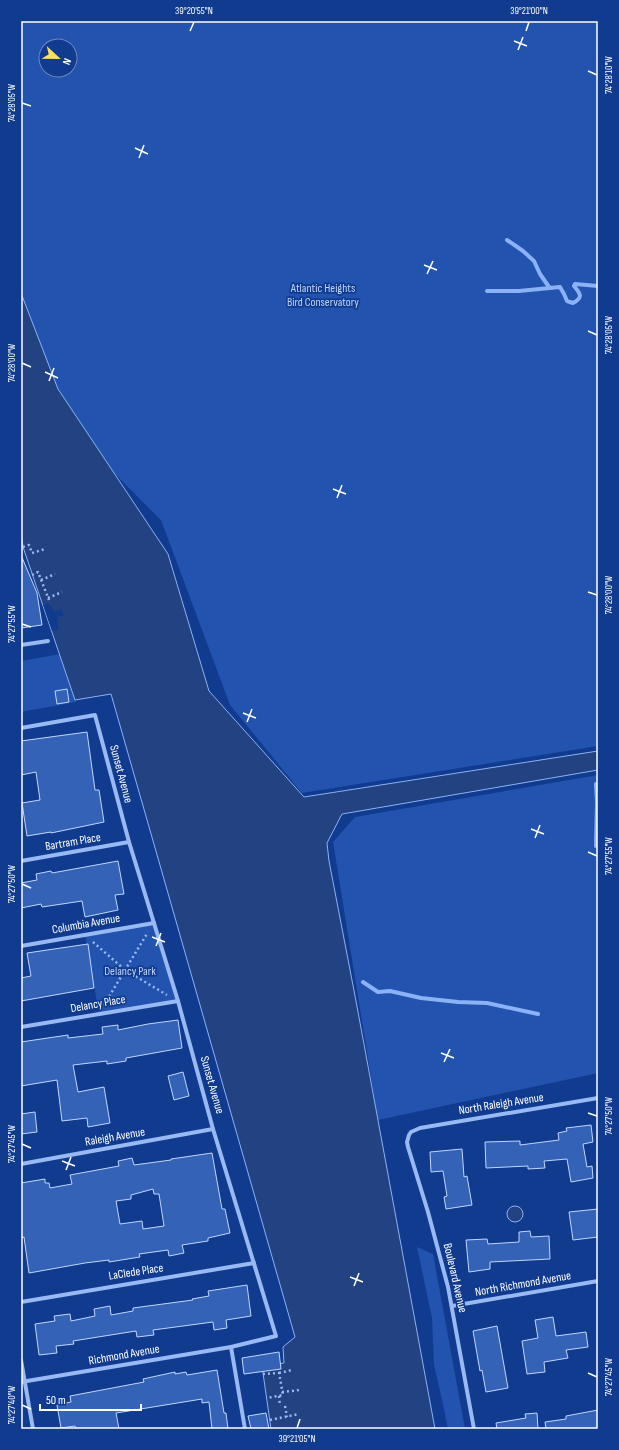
<svg xmlns="http://www.w3.org/2000/svg" width="619" height="1450" font-family="'Sofia Sans Condensed',sans-serif">
<style>
.green{fill:#2253ae;fill-rule:evenodd}
.water{fill:#234281;stroke:#8bb2f6}
.pier{fill:#103b8f}
.lines{fill:none;stroke-linecap:round;stroke-linejoin:round}
.stream{stroke:#8bb2f6;stroke-width:4}
.building{fill:#3462b6;stroke:#c1d6fd;fill-rule:evenodd}
.path{stroke:#99b9f3;stroke-width:2.5;stroke-dasharray:2 3;stroke-linecap:butt}
.street{stroke:#99b9f3;stroke-width:4}
.ticks{fill:none;stroke:#fff;stroke-width:1.5}
.labels{text-anchor:middle;dominant-baseline:central;stroke-width:3.5;stroke-linejoin:round;paint-order:stroke}
.park-label{font-size:12px;fill:#c1d6fd;stroke:#103b8f}
.street-label{font-size:12px;fill:#fff;stroke:#103b8f}
.neatline{fill:none;stroke:#fff;stroke-width:1.5}
.ticks-label{font-size:10px;text-anchor:middle;fill:#fff}
</style>
<rect width="100%" height="100%" fill="#103b8f"/>
<g class="green">
<path d="M21 21H598V746L302 793 230 705 161 520 59 418 21 345ZM46 46H70V70H46Z"/>
<path d="M60 654 76 702 21 712V661Z"/>
<path d="M598 775V1073L378 1120 333 842 355 817Z"/>
<path d="M154 923 178 1001 99 1014 85 934Z"/>
<path d="M417 1247 433 1254 465 1429H448L443 1404 434 1365 432 1318Z"/>
</g>
<g class="water">
<path d="M21 293 58 389 168 554 209 691 304 797 598 751V770L342 814 327 843 329 861 356 1001 435 1429H271L262 1366 284 1363 283 1347 295 1337 111 694 75 700 23 547 21 532Z"/>
<circle cx="515" cy="1214" r="8"/>
</g>
<path class="pier" d="M49 604 54 612 61 609 64 615 57 617 58 630 52 631 43 605Z"/>
<g class="lines">
<g class="stream">
<path d="M507 240 523 251 534 261 540 274 549 287"/>
<path d="M487 291H519L560 287 564 294 567 301 573 303C583 298 581 294 574 286L575 284 598 286"/>
<path d="M596 846 597 802 596 784"/>
<path d="M363 982 378 992 390 991 421 998 458 1002 487 1003 538 1014"/>
</g>
</g>
<g class="building">
<path d="M21 555 37 593 42 625 21 628Z"/>
<path d="M67 689 69 702 57 704 55 691Z"/>
<path d="M87 732 95 790H99L104 822 51 833V832L27 836 22 803 40 800 36 772 21 775V741Z"/>
<path d="M118 861 124 894 115 895 118 910 85 917 82 901 42 907 41 904 21 908V883L37 880 36 874 51 871 52 873Z"/>
<path d="M88 944 94 988 21 1001V978L31 976 27 953Z"/>
<path d="M178 1020 182 1048 126 1058V1061L107 1064V1061L73 1065 78 1092 104 1087 110 1123 88 1127 87 1118 62 1121 57 1080 21 1086V1042L68 1035V1038L103 1034 102 1027 118 1025V1030L148 1024Z"/>
<path d="M183 1072 189 1096 174 1100 168 1076Z"/>
<path d="M35 1112 37 1132 21 1134V1114Z"/>
<path d="M591 1125 593 1142 583 1144 587 1167 592 1166 593 1178 571 1182 567 1159 544 1161 545 1168 528 1169V1166L486 1168 485 1142 520 1141V1145L559 1140 558 1133 567 1131 566 1128Z"/>
<path d="M462 1149 464 1177 467 1176 472 1205 446 1209 444 1197 447 1196 443 1171 431 1172 430 1152Z"/>
<path d="M212 1153 222 1209H225L230 1233 208 1238V1241L182 1245 184 1253 169 1256 168 1250 139 1254 140 1257 109 1262V1260L85 1263 29 1273 24 1237 21 1238V1183L45 1179V1183H49L50 1188 72 1184 70 1175 119 1166 118 1161 132 1158 134 1165 171 1160V1159ZM153 1189 154 1194H159L164 1226 143 1229 142 1221 120 1224 116 1201 131 1199V1195Z"/>
<path d="M598 1209V1237L573 1240 569 1212Z"/>
<path d="M530 1231 531 1237 549 1236 550 1259 490 1262V1269L469 1272 466 1240 487 1239 488 1244 519 1242V1232Z"/>
<path d="M247 1285 251 1316 226 1320 227 1328 214 1330 213 1322 153 1330 154 1335 137 1337 136 1331 98 1337 73 1341 74 1344 56 1346 57 1353 39 1355 35 1324 55 1321 54 1316 70 1314 71 1321 95 1316 94 1309 110 1306 111 1315 133 1311V1308L193 1300 192 1299 209 1296 208 1291Z"/>
<path d="M553 1317 556 1336 586 1332 588 1347 566 1350 568 1358 544 1362 545 1372 527 1374 522 1341 538 1338 535 1320Z"/>
<path d="M497 1326 508 1388 486 1392 482 1370 480 1371 473 1331Z"/>
<path d="M279 1352 281 1369 244 1374 242 1358Z"/>
<path d="M217 1370 224 1413H226L228 1429H212L209 1402 202 1403V1399L116 1413 119 1429H76L75 1426 61 1428 57 1405 71 1402 70 1396 144 1382 143 1379 175 1372V1374L186 1372 187 1375Z"/>
<path d="M598 1410V1429H546L545 1422 566 1419V1416Z"/>
<path d="M266 1413 269 1429H251L248 1416Z"/>
<path d="M537 1413 538 1429H497L496 1423 526 1418 525 1414Z"/>
</g>
<g class="lines">
<g class="path">
<path d="M23 547 29 545 32 553 45 549"/>
<path d="M32 575 38 572 49 600"/>
<path d="M41 580 55 574"/>
<path d="M48 598 62 592"/>
<path d="M93 942 125 970 167 995"/>
<path d="M104 1005 148 932"/>
<path d="M279 1373 292 1370"/>
<path d="M263 1374 279 1373 283 1395 267 1398"/>
<path d="M282 1392 300 1390"/>
<path d="M279 1396 280 1406"/>
<path d="M285 1406 287 1417"/>
<path d="M270 1420 299 1414"/>
</g>
<g class="street">
<path d="M21 645 48 641"/>
<path d="M21 728 95 715 129 842 178 1001 213 1129 276 1336 231 1347 21 1382"/>
<path d="M21 861 129 842"/>
<path d="M21 946 154 923"/>
<path d="M21 1027 178 1001"/>
<path d="M21 1164 213 1129"/>
<path d="M21 1302 254 1263"/>
<path d="M452 1306 598 1281"/>
<path d="M231 1347 245 1429"/>
<path d="M21 1360 33 1429"/>
<path d="M474 1429 448 1287 428 1212 408 1147 407 1142 409 1135 411 1132 420 1128 598 1098"/>
</g>
</g>
<path class="ticks" d="M190 31 194 22M526 31 529 22M514 41 527 46M518 50 523 37M588 71 597 75M22 103 31 106M135 148 148 154M139 158 144 145M424 265 437 270M427 274 433 261M588 331 597 335M22 363 31 367M45 372 58 378M49 381 54 368M333 489 346 494M337 498 342 485M588 592 597 595M22 624 31 627M243 713 256 718M247 722 252 709M531 829 544 834M535 838 540 825M588 852 597 856M22 884 31 888M152 937 165 942M156 946 161 933M441 1053 454 1058M444 1062 450 1049M588 1113 597 1116M22 1144 31 1148M62 1161 75 1166M66 1170 71 1157M350 1277 363 1282M354 1286 359 1273M588 1373 597 1377M22 1405 31 1409M297 1428 300 1419"/>
<g class="labels">
<g class="park-label">
<text x="323" y="288">Atlantic Heights<tspan x="323" dy="14">Bird Conservatory</tspan></text>
<text x="130" y="971">Delancy Park</text>
</g>
<g class="street-label">
<text transform="translate(121 774) rotate(75)">Sunset Avenue</text>
<text transform="translate(73 842) rotate(-10)">Bartram Place</text>
<text transform="translate(86 924) rotate(-10)">Columbia Avenue</text>
<text transform="translate(98 1004) rotate(-10)">Delancy Place</text>
<text transform="translate(212 1085) rotate(74)">Sunset Avenue</text>
<text transform="translate(501 1104) rotate(-9)">North Raleigh Avenue</text>
<text transform="translate(115 1137) rotate(-10)">Raleigh Avenue</text>
<text transform="translate(136 1272) rotate(-9)">LaClede Place</text>
<text transform="translate(455 1278) rotate(77)">Boulevard Avenue</text>
<text transform="translate(523 1284) rotate(-10)">North Richmond Avenue</text>
<text transform="translate(124 1355) rotate(-10)">Richmond Avenue</text>
</g>
</g>
<rect width="619" height="1450" fill="none" stroke="#103b8f" stroke-width="44"/>
<g transform="translate(58 58) rotate(112)"><circle r="19" fill="#103b8f" stroke="#7089bc"/>
<path d="M0-3L7 15L0 10L-7 15Z" fill="#ffe05b"/>
<text y="-6" font-size="11" font-weight="bold" text-anchor="middle" fill="#ffffff">N</text>
</g>
<path d="M40 1404v6h101v-6" fill="none" stroke="#ffffff" stroke-width="2"/>
<text x="46" y="1404" font-size="12" fill="#ffffff" stroke="#103b8f" stroke-width="3" paint-order="stroke">50 m</text>
<rect x="22" y="22" width="575" height="1406" class="neatline"/>
<g class="ticks-label">
<text x="194" y="14">39°20'55"N</text>
<text x="529" y="14">39°21'00"N</text>
<text transform="translate(608 75) rotate(-90)" y="4">74°28'10"W</text>
<text transform="translate(11 103) rotate(-90)" y="4">74°28'05"W</text>
<text transform="translate(608 335) rotate(-90)" y="4">74°28'05"W</text>
<text transform="translate(11 363) rotate(-90)" y="4">74°28'00"W</text>
<text transform="translate(608 595) rotate(-90)" y="4">74°28'00"W</text>
<text transform="translate(11 624) rotate(-90)" y="4">74°27'55"W</text>
<text transform="translate(608 856) rotate(-90)" y="4">74°27'55"W</text>
<text transform="translate(11 884) rotate(-90)" y="4">74°27'50"W</text>
<text transform="translate(608 1116) rotate(-90)" y="4">74°27'50"W</text>
<text transform="translate(11 1144) rotate(-90)" y="4">74°27'45"W</text>
<text transform="translate(608 1377) rotate(-90)" y="4">74°27'45"W</text>
<text transform="translate(11 1405) rotate(-90)" y="4">74°27'40"W</text>
<text x="297" y="1442">39°21'05"N</text>
</g>
</svg>
